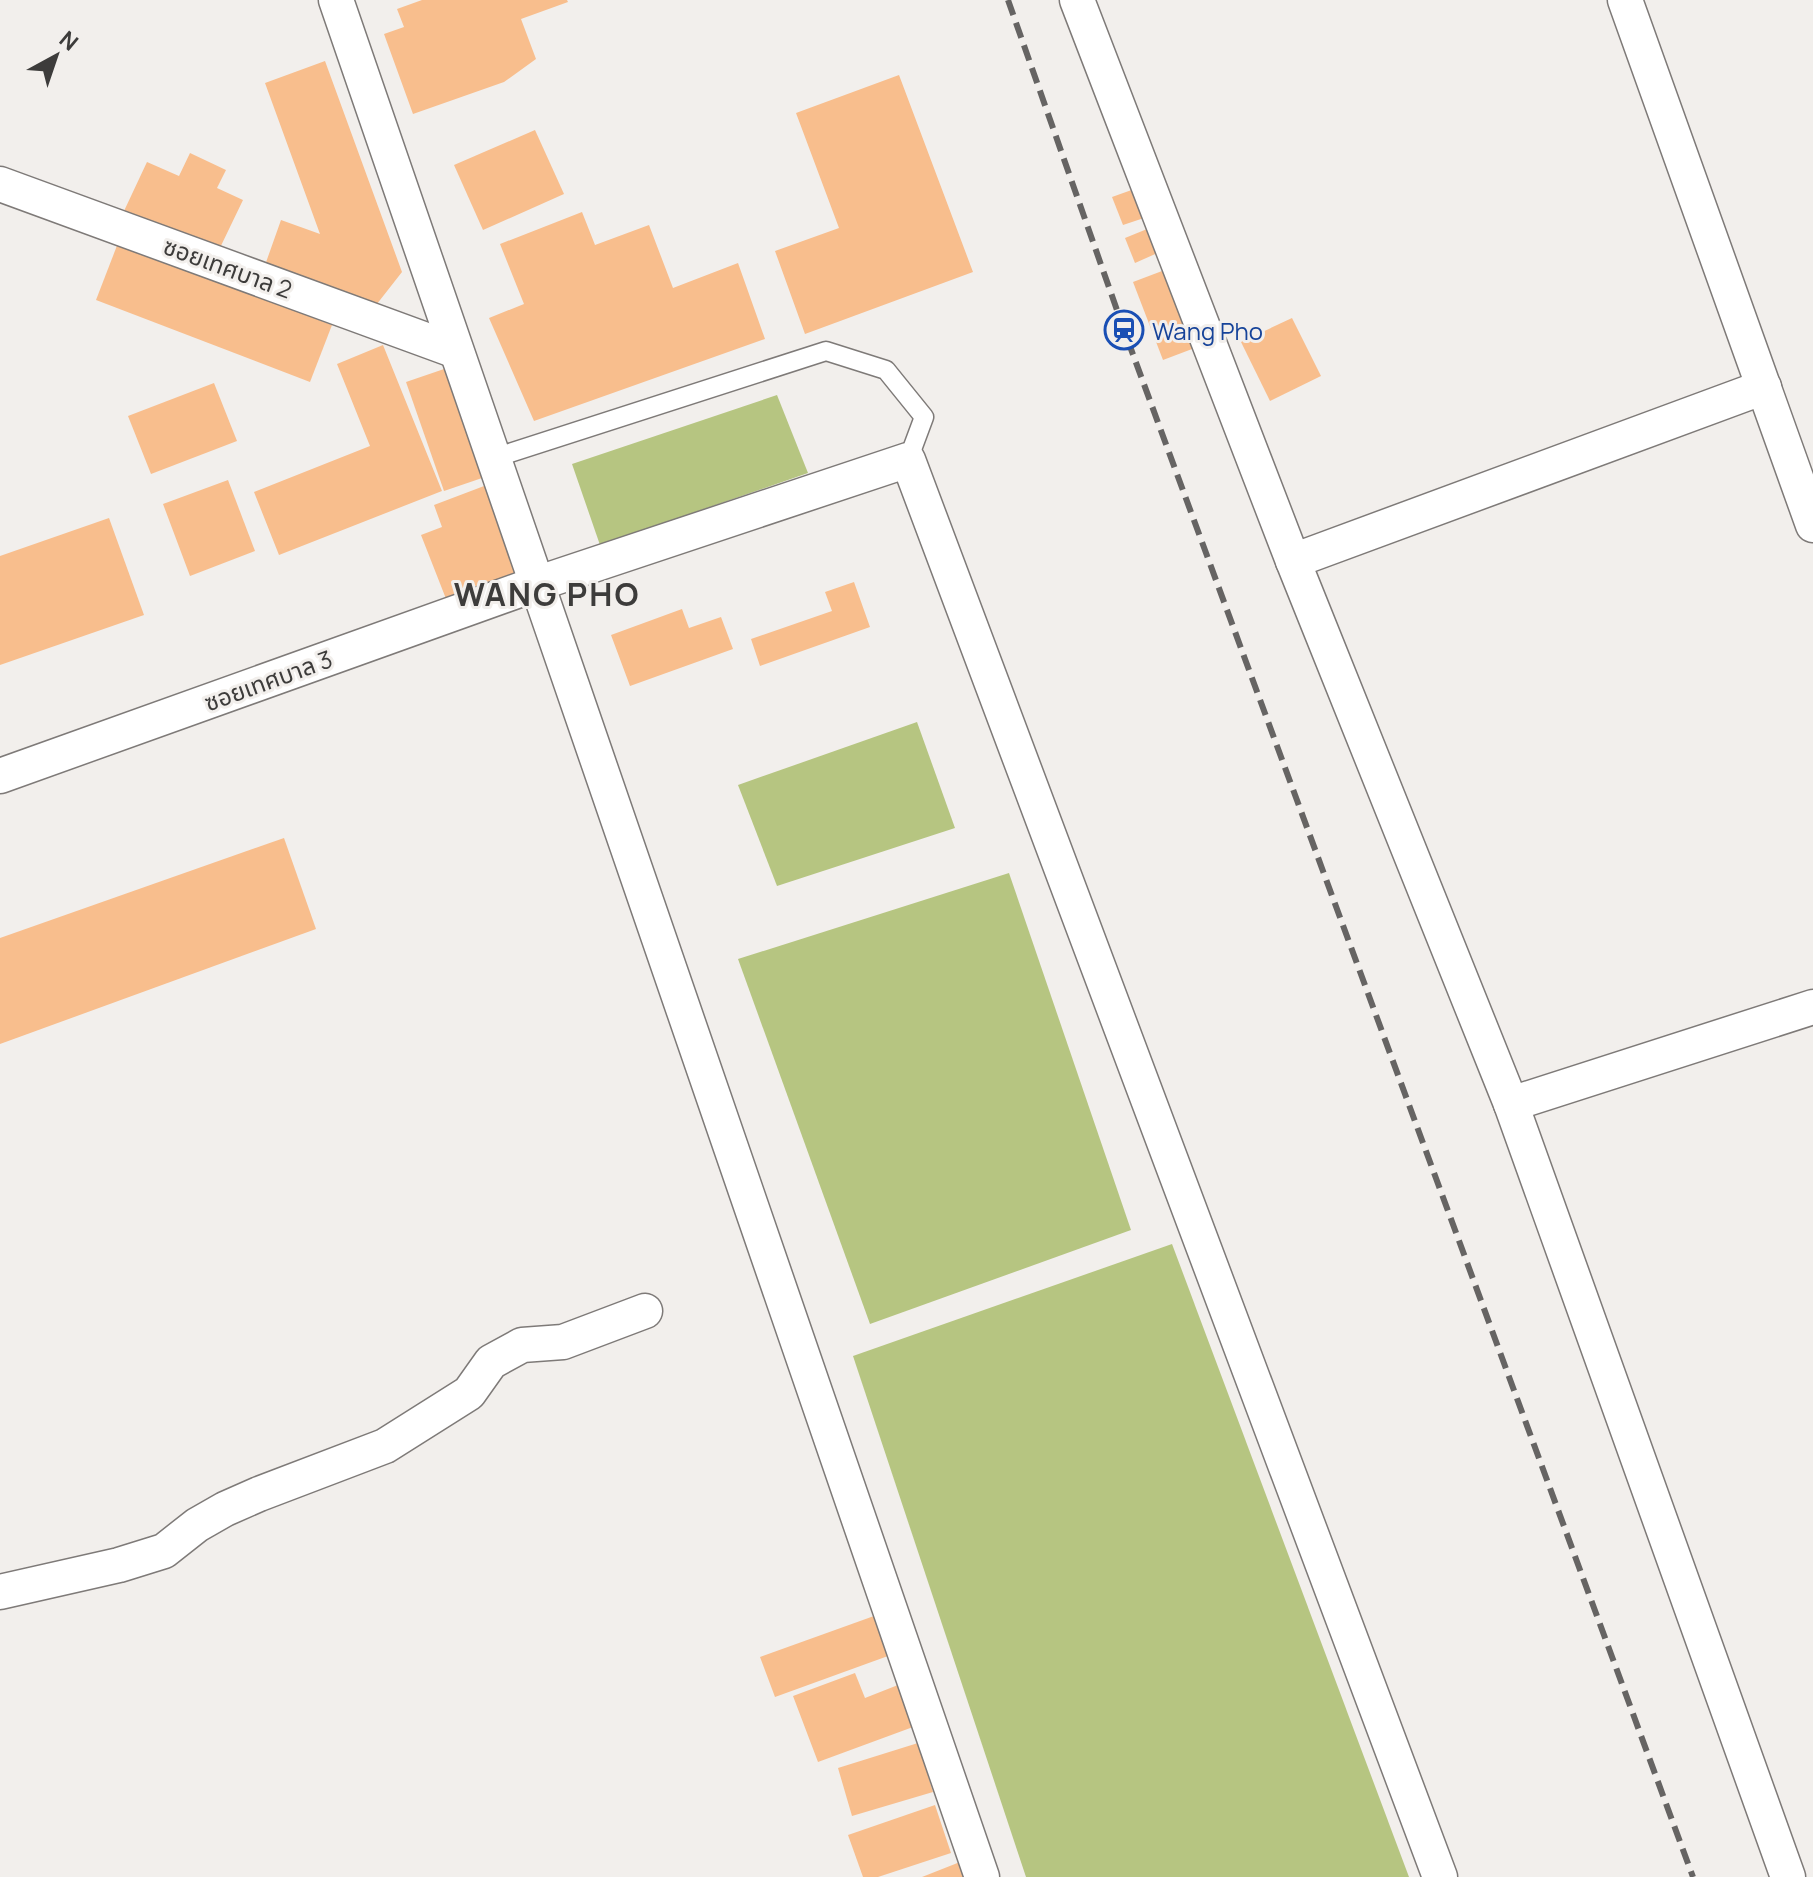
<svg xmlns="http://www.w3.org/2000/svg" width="1813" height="1877" font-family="Manrope,'Noto Sans Thai',sans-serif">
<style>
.green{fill:#b6c581}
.building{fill:#f8be8d}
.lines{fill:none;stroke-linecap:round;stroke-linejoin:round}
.service-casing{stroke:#7e7a78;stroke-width:21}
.minor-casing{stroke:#7e7a78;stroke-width:37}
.service{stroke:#fff;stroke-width:18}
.minor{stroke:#fff;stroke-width:34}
.rail{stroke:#666463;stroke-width:6;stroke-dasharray:16 8;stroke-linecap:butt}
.labels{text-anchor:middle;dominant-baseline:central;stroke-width:6;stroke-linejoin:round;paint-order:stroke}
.street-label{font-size:24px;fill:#3d3c3b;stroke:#f2efec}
.transit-label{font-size:24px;fill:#164399;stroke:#f2efec;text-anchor:start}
.district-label{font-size:32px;font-weight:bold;letter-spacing:2px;fill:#3d3c3b;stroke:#f2efec}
</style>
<rect width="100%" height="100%" fill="#f2efec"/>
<g class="green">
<path d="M777 395 808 473 600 545 572 464Z"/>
<path d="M917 722 955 828 777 886 738 785Z"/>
<path d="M1009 873 1131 1230 870 1324 738 959Z"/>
<path d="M1172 1244 1409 1877H1026L853 1356Z"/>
</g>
<g class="building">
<path d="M422 0H567L568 2 521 19 536 59 504 82 413 114 384 34 404 27 397 9Z"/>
<path d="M325 61 402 272 373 309 264 268 281 220 320 234 265 83Z"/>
<path d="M899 75 973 272 805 334 775 251 839 228 796 113Z"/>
<path d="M535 130 564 194 483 230 454 165Z"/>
<path d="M190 153 226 170 217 188 243 200 217 254 124 211 147 162 179 176Z"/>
<path d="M1140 187 1150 216 1123 225 1112 197Z"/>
<path d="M582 212 595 245 649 225 673 288 738 263 765 339 534 421 489 318 524 304 500 244Z"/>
<path d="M1152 227 1162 251 1135 263 1125 238Z"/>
<path d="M118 243 332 325 310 382 96 300Z"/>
<path d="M1170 268 1200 346 1163 360 1133 282Z"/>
<path d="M1292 318 1321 376 1270 401 1241 342Z"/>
<path d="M383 345 442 491 279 555 254 492 370 446 337 364Z"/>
<path d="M447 368 485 477 444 491 406 382Z"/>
<path d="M214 383 237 441 151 474 128 416Z"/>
<path d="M228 480 255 551 190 576 163 504Z"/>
<path d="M492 483 530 578 450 609 421 535 442 527 434 505Z"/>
<path d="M109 518 144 615 0 665V556Z"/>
<path d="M854 582 870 627 760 666 751 639 832 611 825 592Z"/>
<path d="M682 609 689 628 721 617 733 649 630 686 611 635Z"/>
<path d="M284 838 316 929 0 1044V938Z"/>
<path d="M874 1616 888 1656 775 1697 760 1657Z"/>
<path d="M855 1673 865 1698 898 1685 913 1727 818 1762 793 1696Z"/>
<path d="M918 1743 933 1792 852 1816 838 1768Z"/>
<path d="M935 1805 951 1853 878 1877H863L848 1835Z"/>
<path d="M960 1862 966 1877H922Z"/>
</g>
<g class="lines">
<g class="service-casing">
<path id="service" d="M494 458 826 351 886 370 924 417 908 460"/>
</g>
<g class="minor-casing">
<g id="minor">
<path d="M336 0 982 1877"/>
<path d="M1077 0 1293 561 1511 1104 1788 1877"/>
<path d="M1625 0 1813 525"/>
<path d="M0 184 456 351"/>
<path d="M1293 561 1764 387"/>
<path d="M0 776 536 584 908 460 1440 1877"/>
<path d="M1511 1104 1813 1007"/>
<path d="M0 1592 119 1565 164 1551 197 1525 225 1509 259 1494 385 1446 469 1393 491 1362 522 1345 563 1342 645 1311"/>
</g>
</g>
<use href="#service" class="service"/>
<use href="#minor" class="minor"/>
<path class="rail" d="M1008 0 1124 330 1693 1877"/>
</g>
<defs>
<g id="station-ring" transform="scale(2)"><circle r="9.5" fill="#f2efec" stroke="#1a4fb4" stroke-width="1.5"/><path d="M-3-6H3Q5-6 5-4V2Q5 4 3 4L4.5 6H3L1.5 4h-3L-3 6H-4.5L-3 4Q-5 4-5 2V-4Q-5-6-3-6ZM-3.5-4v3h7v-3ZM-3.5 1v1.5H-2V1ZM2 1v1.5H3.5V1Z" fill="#1a4fb4"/></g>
</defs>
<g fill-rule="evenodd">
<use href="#station-ring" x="1124" y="330"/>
</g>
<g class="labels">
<g class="street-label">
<text transform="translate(228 267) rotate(20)">ซอยเทศบาล 2</text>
<text transform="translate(268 680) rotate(-20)">ซอยเทศบาล 3</text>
</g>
<g class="transit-label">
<text x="1152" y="330">Wang Pho</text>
</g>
<g class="district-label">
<text x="547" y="594">WANG PHO</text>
</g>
</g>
<g transform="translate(56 56) rotate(40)" stroke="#f2efec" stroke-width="6" paint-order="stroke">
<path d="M0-6L14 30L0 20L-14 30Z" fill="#3d3c3b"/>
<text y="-12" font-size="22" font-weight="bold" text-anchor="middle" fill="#3d3c3b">N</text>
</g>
</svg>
